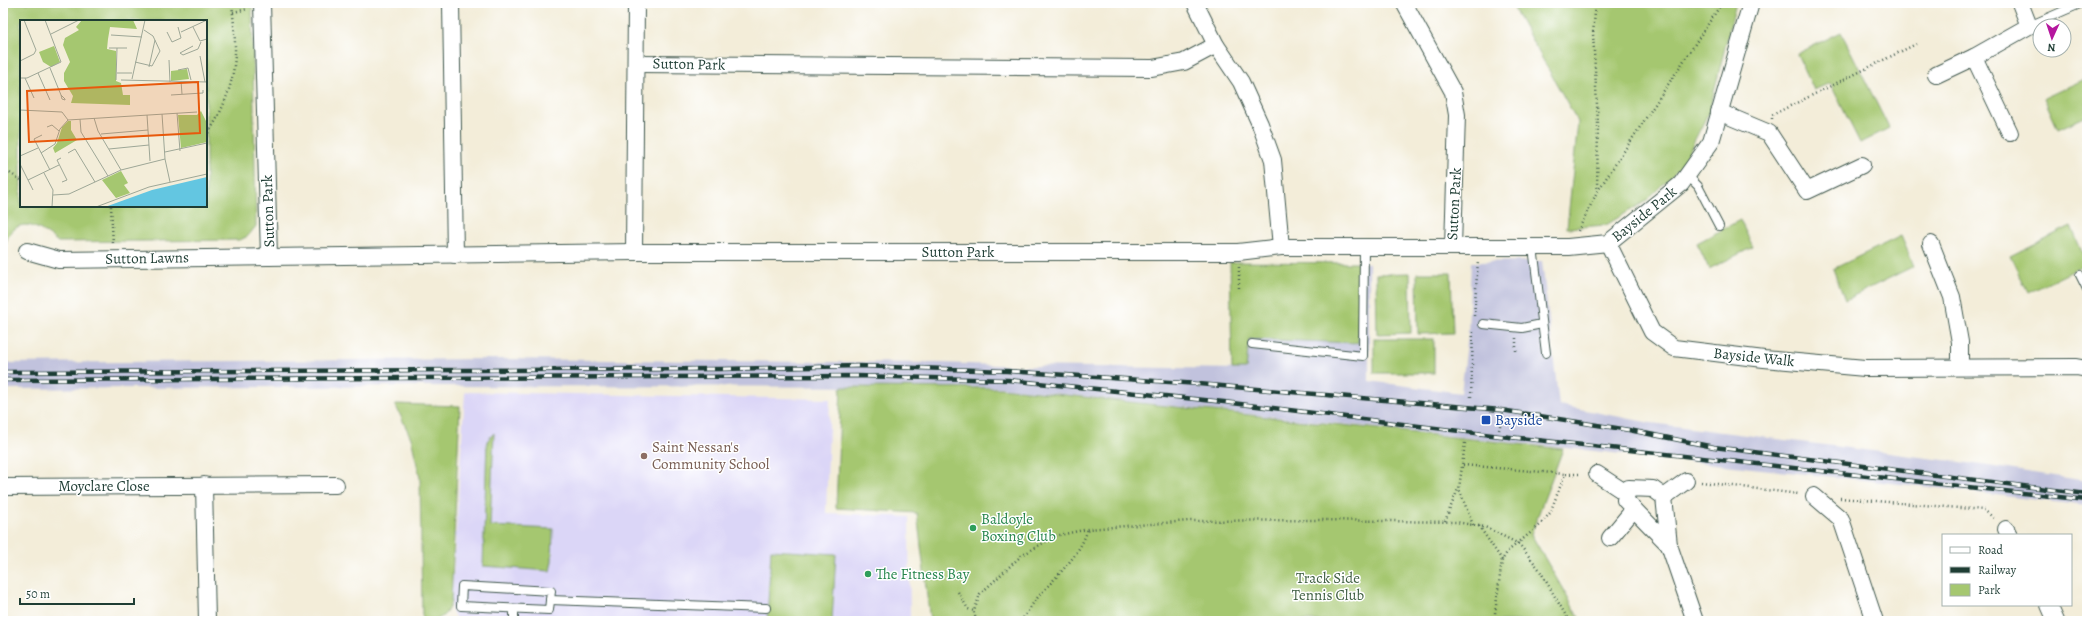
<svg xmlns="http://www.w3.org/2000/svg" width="2090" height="624" font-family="Alegreya,serif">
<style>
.built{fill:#dbd6f7}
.industrial{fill:#c1c2dd}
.green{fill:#a5c770;stroke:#628252;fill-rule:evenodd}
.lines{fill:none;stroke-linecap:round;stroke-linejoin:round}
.lane-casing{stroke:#3f574d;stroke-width:10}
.street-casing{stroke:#3f574d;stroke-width:18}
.path{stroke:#3f574d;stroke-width:2.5;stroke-dasharray:1 3;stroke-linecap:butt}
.lane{stroke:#fff;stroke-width:8}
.street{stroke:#fff;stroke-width:16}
.rail-casing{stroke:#1f3d34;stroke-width:4.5}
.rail{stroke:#fff;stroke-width:3;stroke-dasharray:9;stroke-linecap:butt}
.transit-dot{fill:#1a4fb4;stroke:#fff;stroke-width:1.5}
.education-dot{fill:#8d6e63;stroke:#fff;stroke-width:1.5}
.leisure-dot{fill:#2e9e5b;stroke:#fff;stroke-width:1.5}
.labels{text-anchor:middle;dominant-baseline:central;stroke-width:3;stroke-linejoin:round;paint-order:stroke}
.street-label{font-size:15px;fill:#1f3d34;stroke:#fff}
.transit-label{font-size:15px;fill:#164399;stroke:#fff;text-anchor:start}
.education-label{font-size:15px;fill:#785e54;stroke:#fff;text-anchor:start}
.leisure-label{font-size:15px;fill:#27864d;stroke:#fff;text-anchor:start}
.park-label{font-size:15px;fill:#406043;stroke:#fff}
.inset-road{fill:none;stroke:#9ea797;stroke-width:1}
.view{fill:#e8590c;fill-opacity:0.15;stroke:#e8590c;stroke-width:2}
.inset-edge{fill:none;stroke:#1f3d34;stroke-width:2}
</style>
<rect width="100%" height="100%" fill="#fff"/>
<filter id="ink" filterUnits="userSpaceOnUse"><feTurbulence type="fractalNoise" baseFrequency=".025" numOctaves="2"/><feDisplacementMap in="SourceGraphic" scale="8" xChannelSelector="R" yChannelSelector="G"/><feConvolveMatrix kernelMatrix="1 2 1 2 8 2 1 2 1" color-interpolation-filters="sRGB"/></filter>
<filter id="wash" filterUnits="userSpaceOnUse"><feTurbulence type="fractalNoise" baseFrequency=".012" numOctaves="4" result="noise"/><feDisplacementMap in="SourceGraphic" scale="16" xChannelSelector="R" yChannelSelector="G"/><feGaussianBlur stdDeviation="0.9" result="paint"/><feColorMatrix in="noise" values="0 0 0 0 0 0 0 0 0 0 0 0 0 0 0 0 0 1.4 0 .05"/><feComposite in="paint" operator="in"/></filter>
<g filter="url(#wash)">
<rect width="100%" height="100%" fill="#f3edd9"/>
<path class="built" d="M465 392 830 399 826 513 909 517 910 621H457L451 609Z"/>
<path class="industrial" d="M1542 261 1559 405 1651 423 1975 464 2087 481V506L1947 489 998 387 424 386 3 389V363L486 359 943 363 1021 366 1245 369 1249 339 1358 343V263L1369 264V381L1461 393 1468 335 1471 262Z"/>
<g class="green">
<path d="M3 3H252L256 226 248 236 240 240 58 242C44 231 21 213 8 237 6 241 5 247 3 252ZM21 21H206V206H21Z"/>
<path d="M1511 3H1736L1709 112 1682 165 1646 201 1606 225 1567 228 1578 122Z"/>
<path d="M1841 32 1889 128 1860 143 1830 83 1814 90 1797 54Z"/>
<path d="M2087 78V116L2058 129 2044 98Z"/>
<path d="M1740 220 1753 247 1709 269 1697 243Z"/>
<path d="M2071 226 2087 264 2028 293 2010 256Z"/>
<path d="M1901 236 1914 266 1845 300 1833 269Z"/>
<path d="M1230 262 1358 263V343L1249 339 1246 369H1232Z"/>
<path d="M1410 273 1411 333 1377 334 1376 274Z"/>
<path d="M1417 273H1451L1453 333 1418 334Z"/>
<rect x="1374" y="339" width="60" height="34"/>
<path d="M841 387 1000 388 1563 449 1531 534 1581 621H930L917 513 836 508Z"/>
<path d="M395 404 460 406 451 602C446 617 439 621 424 621L422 615 420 478 411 438Z"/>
<path d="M494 433 490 526 553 529 552 561 550 571 483 566 487 441Z"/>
<path d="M771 550 836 554 832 621H767Z"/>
</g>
</g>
<g filter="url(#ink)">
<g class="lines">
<g class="lane-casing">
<g id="lane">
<path d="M2029 26 2082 3"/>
<path d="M1687 175 1698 186 1719 226"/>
<path d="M1533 247 1546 353"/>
<path d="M2080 275 2087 289"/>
<path d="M1483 324 1522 328 1542 324"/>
<path d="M1252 344 1363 356 1364 246"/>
<path d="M462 586 551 591 549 610 461 606Z"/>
<path d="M550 600 766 608"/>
<path d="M514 621V609"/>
</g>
</g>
<g class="street-casing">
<g id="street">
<path d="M262 3 269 257"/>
<path d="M451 3 455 255"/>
<path d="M1195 3 1216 45 1241 82 1260 124 1273 160 1281 247"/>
<path d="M1404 3 1453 92 1457 115 1453 247"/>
<path d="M1974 57 2010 133"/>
<path d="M637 64 1152 68 1184 62 1216 45"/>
<path d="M1936 75 1974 57 2029 26 2020 3"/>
<path d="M1719 112 1769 133 1807 191 1862 165"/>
<path d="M1608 243 1652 332 1674 348 1764 359 1865 368 2076 367 2087 369"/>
<path d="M1931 244 1952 297 1960 342V366"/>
<path d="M27 251 59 260 634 252H1238L1281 247H1568L1608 243 1681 184 1711 142 1751 3"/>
<path d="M634 252 636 3"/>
<path d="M1597 474 1626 493"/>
<path d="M204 485 207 621"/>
<path d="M3 487 336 485"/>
<path d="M1629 488 1653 489 1664 497 1669 545 1625 500Z"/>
<path d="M1814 496 1841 519 1875 621"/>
<path d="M1664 497 1686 481"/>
<path d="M2006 529 2009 535"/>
<path d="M1610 538 1634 509"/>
<path d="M1669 545 1695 621"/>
<path d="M2049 605 2056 621"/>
</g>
</g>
<g class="path">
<path d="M1596 3 1593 33 1598 123 1597 191"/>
<path d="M233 12 248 9"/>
<path d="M1772 119V115L1916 44"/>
<path d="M206 136C224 111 236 78 235 46 235 32 233 17 232 3"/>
<path d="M3 169 21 180"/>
<path d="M111 206 113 244"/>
<path d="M1578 231 1597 192 1722 3"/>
<path d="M1239 267V288"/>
<path d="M1474 316 1478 261"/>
<path d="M1516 338V353"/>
<path d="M1471 397 1473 331"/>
<path d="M1499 430 1503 413"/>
<path d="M1465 443 1459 489 1473 525"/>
<path d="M1463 465 1565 474"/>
<path d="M1701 482 1799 494"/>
<path d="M1840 498 1984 510 1995 519"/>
<path d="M1445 521 1458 489"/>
<path d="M1479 526 1502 560"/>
<path d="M958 592 968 609 974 611"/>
<path d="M976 621 974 611 980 594 1021 556 1055 536 1088 529 1189 521 1320 520 1456 522 1485 527 1519 544 1539 569 1569 621"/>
<path d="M1021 621C1027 613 1032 604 1039 596 1057 575 1079 557 1088 529"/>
<path d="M1494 621 1502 560 1508 551 1539 526 1550 513 1565 474H1582"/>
</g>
<use href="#lane" class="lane"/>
<use href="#street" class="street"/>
<g class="rail-casing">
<g id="rail">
<path d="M3 372 720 369 858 366 1007 371 1199 384 1501 410 1629 430 1714 447 2087 494"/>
<path d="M3 380 857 376 1008 380 1224 402 1500 436 2087 500"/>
</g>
</g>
<use href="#rail" class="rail"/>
</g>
</g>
<rect class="transit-dot" x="1481" y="415" width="10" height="10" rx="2"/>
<circle class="education-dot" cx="644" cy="456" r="4"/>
<g class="leisure-dot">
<circle cx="973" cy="528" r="4"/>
<circle cx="868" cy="574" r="4"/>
</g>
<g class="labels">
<g class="street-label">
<text transform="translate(689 64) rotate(1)">Sutton Park</text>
<text transform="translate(1454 204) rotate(-87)">Sutton Park</text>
<text transform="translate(268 211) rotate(-92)">Sutton Park</text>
<text transform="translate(1644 214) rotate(-39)">Bayside Park</text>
<text x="958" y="252">Sutton Park</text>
<text transform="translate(147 258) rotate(-1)">Sutton Lawns</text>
<text transform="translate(1754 357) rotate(6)">Bayside Walk</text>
<text x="104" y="486">Moyclare Close</text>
</g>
<g class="transit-label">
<text x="1495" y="420">Bayside</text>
</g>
<g class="education-label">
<text x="652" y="447">Saint Nessan's<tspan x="652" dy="17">Community School</tspan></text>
</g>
<g class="leisure-label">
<text x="981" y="519">Baldoyle<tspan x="981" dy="17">Boxing Club</tspan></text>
<text x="876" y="574">The Fitness Bay</text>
</g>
<g class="park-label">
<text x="1328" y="578">Track Side<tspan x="1328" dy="17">Tennis Club</tspan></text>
</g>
</g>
<g transform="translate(20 20)">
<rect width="187" height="187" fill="#f3edd9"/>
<path d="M62 0H113L117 9 90 7 88 19 87 29 96 31V61L101 63 103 75H110V85L51 83 53 76 44 61V53L50 42 43 25 45 18 59 10 56 7ZM34 26 40 42 31 47 23 42 19 32ZM167 49 169 59 151 61V51ZM181 91 187 103V122L161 128 158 95H177ZM48 101H51V110L57 120 35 133 33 128 37 123 42 107ZM101 151 108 163 104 165 110 173 96 178 82 160Z" fill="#a5c770"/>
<path d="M187 157V187H85L132 170Z" fill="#63c6e1"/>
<path class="inset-road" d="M173 7 180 21 187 19M147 12 152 22 161 18 158 7M161 12 187 0M31 14 59 0M91 15 122 17M173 26 160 33 163 35 178 29 181 22M89 28H107M180 36 185 62M149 40 150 62M0 41 14 34 16 30 4 0M115 42 132 46 140 31 133 16 124 10M129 47 135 20M30 48 41 75M158 50 168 48 171 60M18 53 30 80M97 53H112M0 58H7L41 42 25 0M5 58 14 78M112 59 125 0M96 60 97 28M101 60 187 62M161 61 162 74M41 75 45 79V80L42 79ZM151 75 183 73V70M0 90 42 92 48 100M157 93 160 131M142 94 145 139 150 162M127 95 130 141M74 98 78 111 101 150M60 99 61 112 88 156M27 107 32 105 39 111M81 114 128 110M22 115 14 119 30 150M89 129 129 125M145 132 187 123M21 133 35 124 40 109 48 100 177 92M48 133 55 129 75 162M0 136 18 128M41 138 37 140 47 160 42 162M0 144 13 170M24 153 33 170 32 187M8 160 39 145M33 175 49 174 101 150 145 139M76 187 129 167 187 154"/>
<path class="view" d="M178 62 180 113 9 122 7 71Z"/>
<rect width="187" height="187" class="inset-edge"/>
</g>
<rect width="2090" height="624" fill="none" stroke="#fff" stroke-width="16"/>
<rect x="1942" y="534" width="130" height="72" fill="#ffffff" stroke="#a5b1ae"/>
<rect x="1950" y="547" width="20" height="6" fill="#ffffff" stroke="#a5b1ae"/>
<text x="1978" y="554" font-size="12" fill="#1f3d34">Road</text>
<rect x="1950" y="567" width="20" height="6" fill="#1f3d34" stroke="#a5b1ae"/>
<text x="1978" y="574" font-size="12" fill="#1f3d34">Railway</text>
<rect x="1950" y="584" width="20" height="12" fill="#a5c770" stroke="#a5b1ae"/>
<text x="1978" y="594" font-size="12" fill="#1f3d34">Park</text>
<g transform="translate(2052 38) rotate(183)"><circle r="19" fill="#ffffff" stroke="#a5b1ae"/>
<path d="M0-3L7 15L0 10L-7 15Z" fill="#b5179e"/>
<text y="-6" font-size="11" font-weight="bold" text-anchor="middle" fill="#1f3d34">N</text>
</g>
<path d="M20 598v6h114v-6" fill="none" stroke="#1f3d34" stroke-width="2"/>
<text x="26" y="598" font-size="12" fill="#1f3d34" stroke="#ffffff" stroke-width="3" paint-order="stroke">50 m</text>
</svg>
